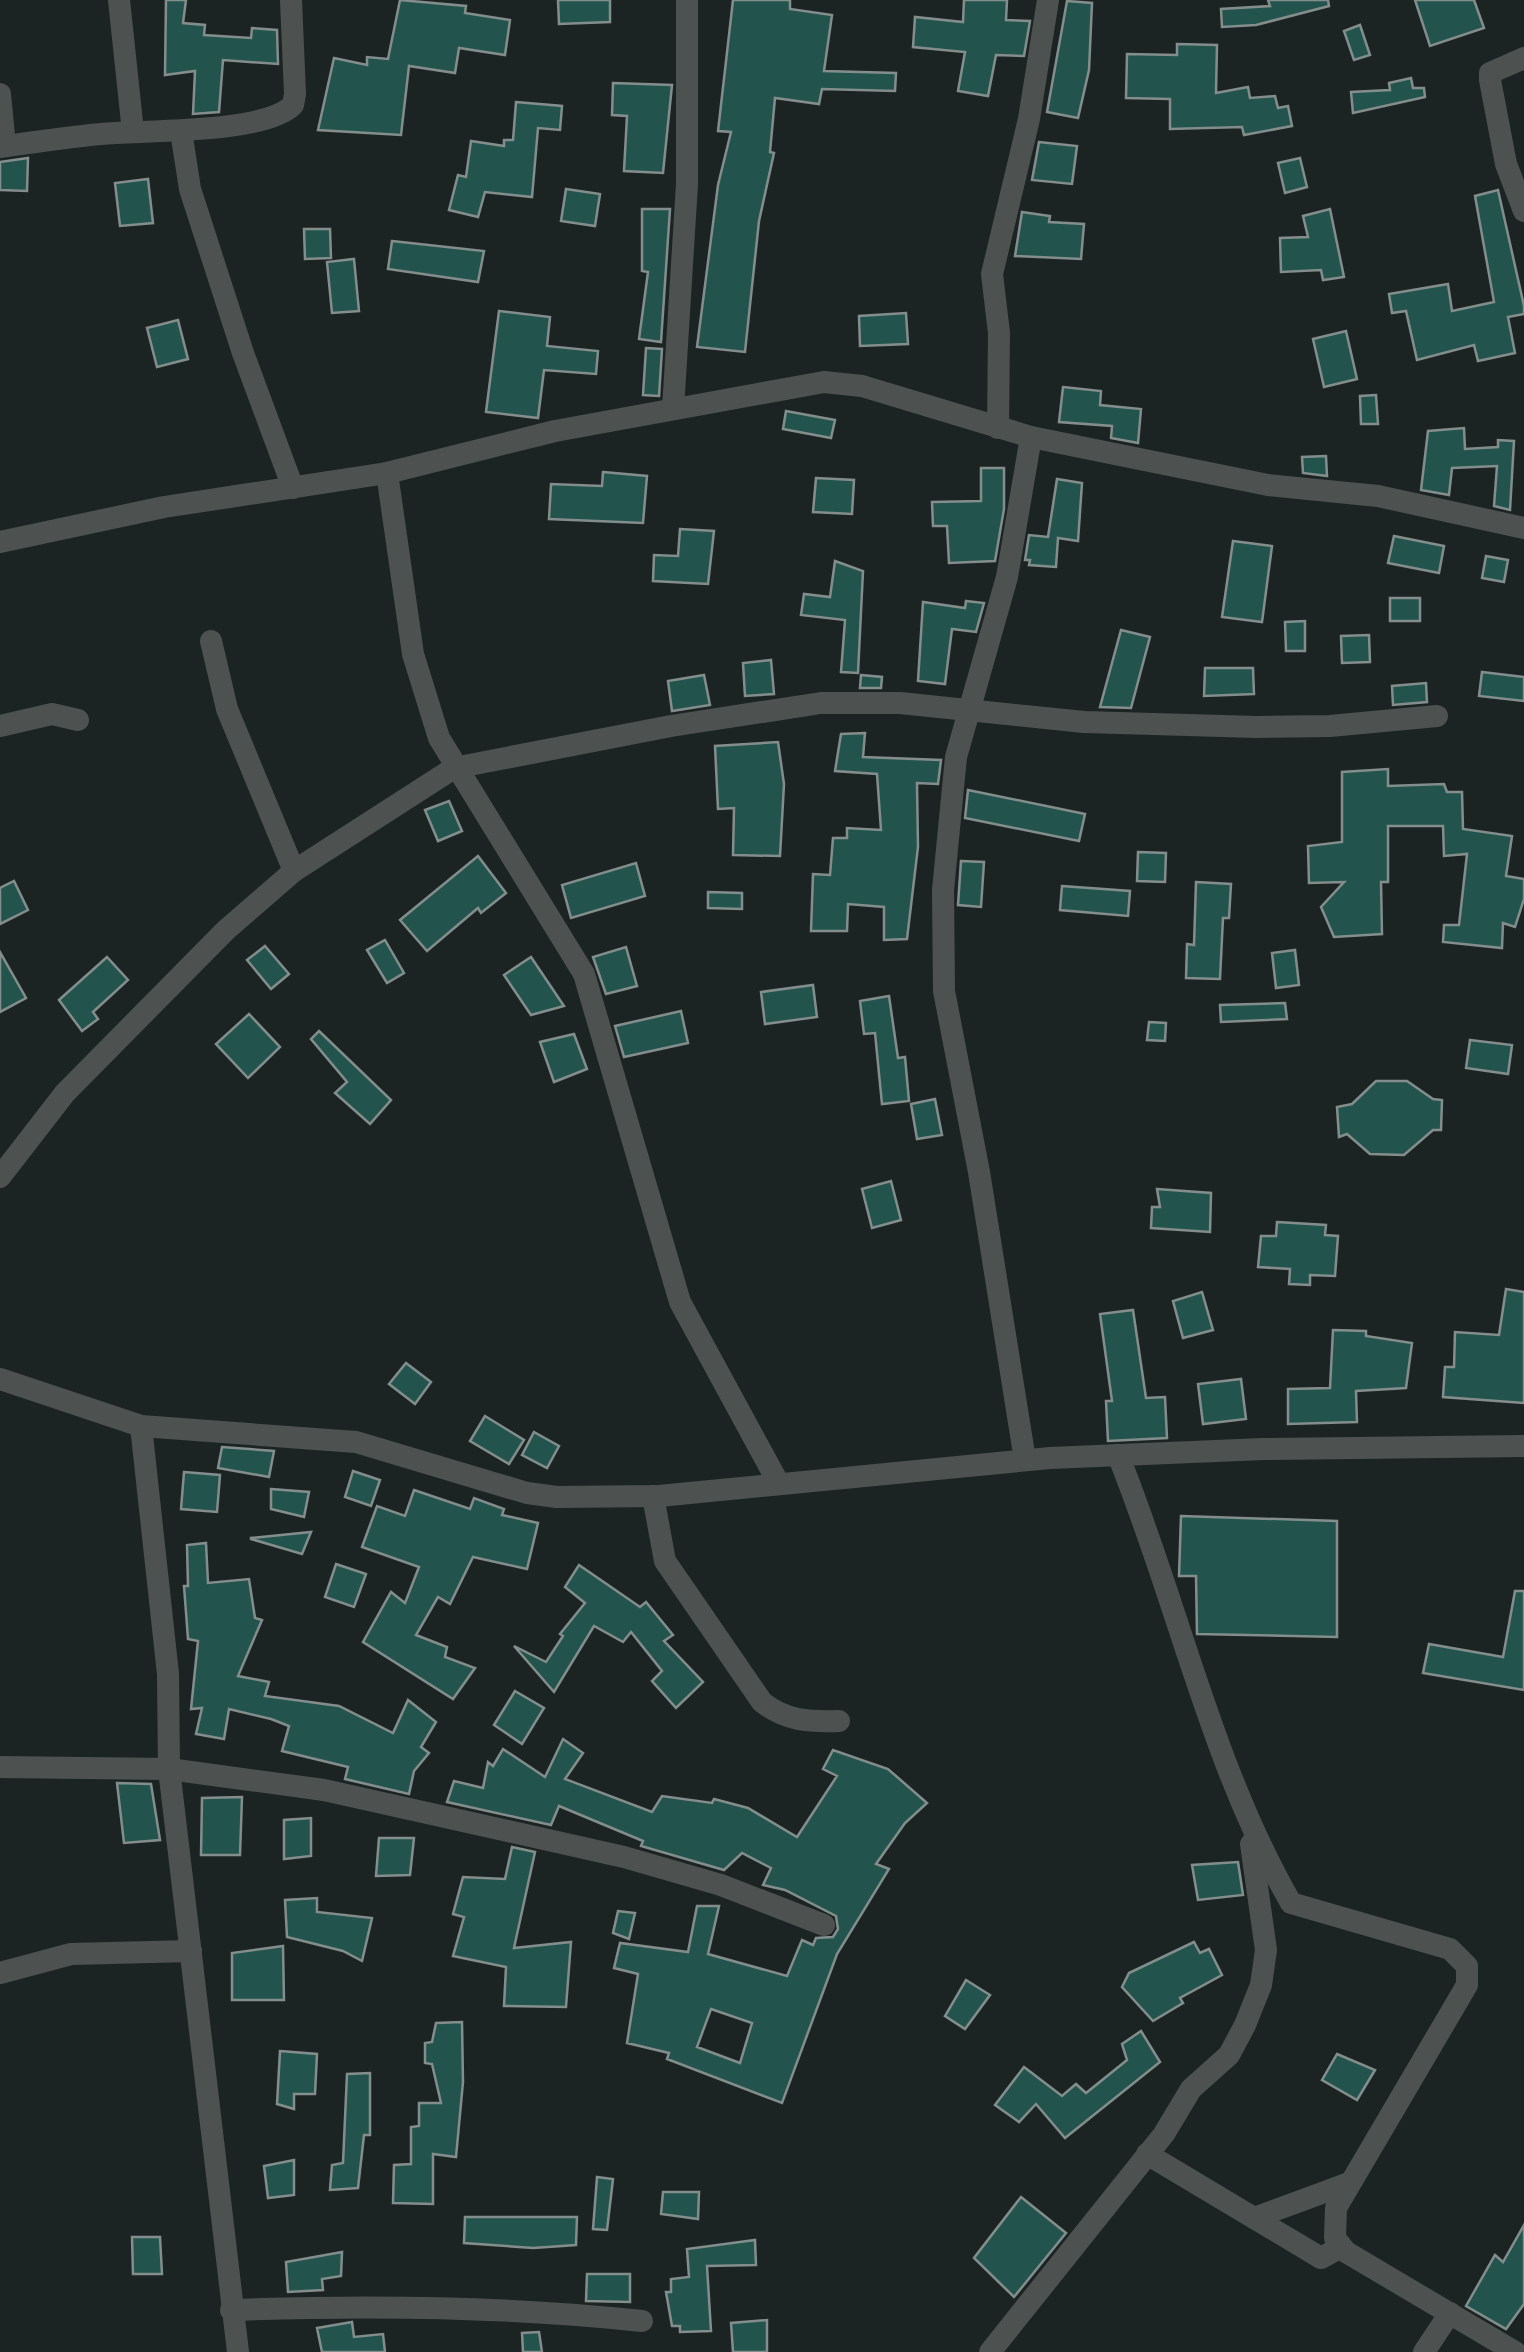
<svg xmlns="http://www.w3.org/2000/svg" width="1524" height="2352" font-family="'Titillium Web',sans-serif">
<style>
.building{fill:#22544d;stroke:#838e8c;stroke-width:2.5;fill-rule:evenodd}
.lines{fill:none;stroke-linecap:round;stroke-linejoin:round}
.minor{stroke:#4d5251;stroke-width:22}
</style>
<rect width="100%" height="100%" fill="#1c2423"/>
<g class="building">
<path d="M166 0H186L183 23 205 25 204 35 251 38 252 28 277 30 278 64 223 60 219 112 193 114 195 71 165 75Z"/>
<path d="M400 0 466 6 465 13 510 20 505 55 459 48 455 73 409 66 401 135 318 130 334 58 367 65V57L388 59Z"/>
<path d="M558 0H610V22L559 24Z"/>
<path d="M733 0H790V9L832 15 824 71 896 73 895 91 822 89 819 104 775 98 770 152 774 153 759 221 745 352 697 347 718 185 731 132 718 131Z"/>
<path d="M964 0H1007L1006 20 1030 21 1024 56 996 55 988 96 958 91 965 52 913 47 915 17 963 22Z"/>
<path d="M1268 0H1328L1329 6 1256 25 1222 27 1221 9 1270 6Z"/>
<path d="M1415 0H1474L1484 28 1430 46Z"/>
<path d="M1067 1 1092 3 1089 70 1078 118 1047 112Z"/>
<path d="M1360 25 1370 55 1354 60 1344 31Z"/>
<path d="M1177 44 1217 45 1216 93 1248 87 1250 98 1275 96 1278 108 1288 106 1292 126 1244 135 1242 127 1170 129V99L1126 98 1127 54 1177 55Z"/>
<path d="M1411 78 1413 88H1424L1425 97 1353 113 1351 92 1390 90 1389 83Z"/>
<path d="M613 83 672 85 663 173 624 171 627 116 612 115Z"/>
<path d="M516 102 562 106 560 130 538 128 532 197 485 192 478 217 449 210 458 175 466 177 471 141 504 146V140H513Z"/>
<path d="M1039 142 1077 146 1072 184 1032 180Z"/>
<path d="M28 158 27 191 0 190V162Z"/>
<path d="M1300 158 1307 187 1285 193 1278 163Z"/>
<path d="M148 179 153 223 120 226 115 183Z"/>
<path d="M566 189 600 194 595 226 561 221Z"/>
<path d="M1498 190 1524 306V314L1508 317 1515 353 1478 361 1474 345 1417 360 1406 311 1392 313 1389 294 1448 284 1452 311 1494 302 1475 196Z"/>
<path d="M642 209H670L661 342 639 339 648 272 642 271Z"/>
<path d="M1330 209 1344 277 1323 280 1321 270 1281 272 1280 238 1308 237 1303 216Z"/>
<path d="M1022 212 1050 216 1049 222 1084 224 1081 259 1015 256Z"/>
<path d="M304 229H330L331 258 305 259Z"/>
<path d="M392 241 484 251 478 282 388 269Z"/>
<path d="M354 259 359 311 332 313 327 262Z"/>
<path d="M499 311 550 317 547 346 598 351 596 374 544 370 538 418 486 412Z"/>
<path d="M906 313 908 344 860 346 859 316Z"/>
<path d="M178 320 188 359 157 367 147 328Z"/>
<path d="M1346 331 1357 379 1324 387 1313 339Z"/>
<path d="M646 348 662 349 659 396 643 395Z"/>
<path d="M1063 387 1101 391 1100 405 1141 409 1138 443 1111 438 1112 426 1059 422Z"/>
<path d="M1376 395 1378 424H1361L1360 396Z"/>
<path d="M786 411 835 420 831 438 783 429Z"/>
<path d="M1464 428 1465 449 1498 447V440L1514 441 1510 510 1494 506 1497 466 1452 468 1449 495 1421 490 1428 431Z"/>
<path d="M1326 456 1327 476 1303 473 1302 457Z"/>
<path d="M981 468H1004V509L995 561 949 563 947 526H933L932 502 981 501Z"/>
<path d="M603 472 647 476 643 523 549 519 551 484 602 486Z"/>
<path d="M816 478 854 480 852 514 813 512Z"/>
<path d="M1057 479 1082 483 1078 541 1058 538 1056 567 1029 565 1030 560H1025L1029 535 1048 537Z"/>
<path d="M680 529 714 531 708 584 653 581 654 555 678 556Z"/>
<path d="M1394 536 1444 546 1439 573 1388 563Z"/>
<path d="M1233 541 1272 546 1262 622 1222 617Z"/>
<path d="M1486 556 1508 560 1504 582 1482 578Z"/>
<path d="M835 561 863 571 858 673 841 672 845 620 801 615 804 594 830 597Z"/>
<rect x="1390" y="598" width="30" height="23"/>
<path d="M966 601 984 603 976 632 952 629 945 684 918 681 923 602 965 608Z"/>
<path d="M1305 621V651H1286L1285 622Z"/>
<path d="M1121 630 1150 637 1131 708 1100 707Z"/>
<path d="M1369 635 1370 662 1342 663 1341 636Z"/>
<path d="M771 660 774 694 745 696 743 663Z"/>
<path d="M1205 668H1253L1254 694 1204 696Z"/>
<path d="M1482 672 1524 677V701L1479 696Z"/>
<path d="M704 675 710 705 672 711 668 681Z"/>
<path d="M861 675 882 677 881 688H860Z"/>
<path d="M1426 683 1427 702 1393 705 1392 686Z"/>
<path d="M865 733 863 757 941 760 938 784 917 783 918 847 907 939 884 940V907L848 904 847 931H811L813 874 830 875 833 838H847V828L881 830 877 774 835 771 841 734Z"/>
<path d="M778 742 784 784 780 856 733 855 734 808 718 809 715 746Z"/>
<path d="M1388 769V786L1444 784 1447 792H1462L1463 829 1512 836 1506 876 1524 879V899L1515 927 1503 923 1502 948 1443 942 1444 925H1459L1467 854 1444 856 1443 826H1388V882H1381L1382 934 1334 937 1321 907 1344 882 1309 883 1308 846 1342 842V772Z"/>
<path d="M968 790 1085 814 1079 841 965 818Z"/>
<path d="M449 801 462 831 438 841 425 810Z"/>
<path d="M1138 852 1166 853 1165 882 1137 881Z"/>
<path d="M478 856 506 893 481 913 478 908 427 951 400 920Z"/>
<path d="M961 861 984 862 981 907 958 905Z"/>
<path d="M636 863 645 896 571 918 562 885Z"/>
<path d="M14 881 28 910 0 924V888Z"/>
<path d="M1196 882 1231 884 1229 918H1223L1220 979 1186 978 1187 944 1194 945Z"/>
<path d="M1062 886 1130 891 1128 916 1060 910Z"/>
<path d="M708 892 742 893V909L708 908Z"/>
<path d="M385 940 404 973 387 983 367 950Z"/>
<path d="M265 946 289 974 271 989 247 960Z"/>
<path d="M626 947 637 986 606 994 593 957Z"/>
<path d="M1295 950 1299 985 1276 988 1272 953Z"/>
<path d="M0 952 26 998 0 1012Z"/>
<path d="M107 957 128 980 93 1012 98 1019 82 1031 59 1000Z"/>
<path d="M531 957 564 1006 531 1015 504 975Z"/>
<path d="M813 985 817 1017 765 1024 761 992Z"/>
<path d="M889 996 898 1058 905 1057 909 1101 882 1104 875 1033 864 1034 860 1001Z"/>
<path d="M1285 1003 1287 1019 1221 1022 1220 1005Z"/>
<path d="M681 1011 688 1043 624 1057 615 1026Z"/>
<path d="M249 1014 280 1047 248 1078 216 1044Z"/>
<path d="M1149 1022 1166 1023 1165 1041 1147 1040Z"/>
<path d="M319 1031 391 1100 370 1124 335 1093 347 1082 311 1039Z"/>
<path d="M574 1034 587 1069 554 1082 540 1042Z"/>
<path d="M1470 1040 1512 1045 1508 1074 1466 1068Z"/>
<path d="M1376 1081H1407L1433 1099 1442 1100 1441 1130H1433L1404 1155 1370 1154 1347 1134 1339 1137 1337 1107 1352 1104Z"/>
<path d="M935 1099 942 1135 917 1139 911 1104Z"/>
<path d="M891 1181 901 1220 872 1228 862 1189Z"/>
<path d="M1157 1189 1211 1193 1210 1232 1151 1228 1152 1207H1160Z"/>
<path d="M1277 1222 1326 1225 1325 1235 1338 1236 1335 1276 1310 1275V1285L1289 1284 1290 1269 1258 1267 1261 1236H1276Z"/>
<path d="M1506 1289 1524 1292V1403L1443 1397 1445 1367H1454L1455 1332 1499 1335Z"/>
<path d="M1202 1292 1213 1330 1183 1338 1173 1301Z"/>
<path d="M1133 1310 1146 1398 1165 1397 1167 1438 1108 1441 1106 1401H1112L1100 1314Z"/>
<path d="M1333 1330 1366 1331V1336L1412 1343 1406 1388 1356 1391 1357 1422 1288 1424V1389L1330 1388Z"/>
<path d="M406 1363 431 1382 415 1404 389 1384Z"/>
<path d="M1241 1379 1246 1419 1203 1424 1198 1384Z"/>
<path d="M485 1416 524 1440 509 1464 470 1441Z"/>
<path d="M534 1432 559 1446 547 1468 522 1455Z"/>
<path d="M222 1447 274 1451 269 1477 218 1468Z"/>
<path d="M353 1471 380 1480 371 1506 345 1497Z"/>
<path d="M184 1472 220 1475 217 1512 181 1509Z"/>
<path d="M271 1489 309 1492 304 1517 271 1509Z"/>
<path d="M414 1490 470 1509 474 1498 504 1509 502 1515 538 1523 527 1569 473 1557 450 1604 438 1597 416 1635 447 1647 445 1657 475 1668 453 1699 363 1642 391 1592 405 1603 419 1567 362 1547 377 1506 405 1516Z"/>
<path d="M1181 1516 1337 1521V1637L1197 1634 1196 1576H1179Z"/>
<path d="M311 1532 302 1554 251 1539V1538Z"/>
<path d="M206 1543 208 1583 249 1579 255 1618 262 1620 238 1676 269 1682 265 1696 339 1706 393 1733 408 1700 436 1722 421 1747 429 1753 414 1771 409 1794 345 1779 348 1767 282 1751 289 1726 271 1719 229 1709 224 1739 196 1734 202 1708 191 1709 198 1641 188 1639 184 1586H188L187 1545Z"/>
<path d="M336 1564 366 1574 354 1607 325 1597Z"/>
<path d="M579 1565 640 1607 646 1602 673 1635 664 1641 703 1682 676 1708 652 1681 662 1671 631 1632 623 1642 594 1626 554 1692 514 1646 546 1662 563 1636 560 1634 585 1603 565 1587Z"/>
<path d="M1515 1591H1524V1690L1423 1673 1429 1644 1503 1657Z"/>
<path d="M515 1691 544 1708 522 1744 494 1725Z"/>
<path d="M563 1739 583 1753 565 1779 652 1812 662 1796 712 1803 714 1799 748 1808 797 1837 837 1776 823 1769 833 1750 888 1769 927 1803 905 1823 876 1864 889 1869 837 1954 782 2103 667 2059 669 2053 627 2043 638 1974 614 1968 620 1943 688 1952 697 1906H719L708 1954 787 1976 802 1940 813 1945 816 1938 833 1937 838 1929 836 1916 785 1890 763 1885 771 1868 742 1853 724 1870 641 1846 643 1841 559 1806 551 1825 447 1802 454 1781 483 1788 488 1762 493 1766 503 1749 545 1777ZM711 2009 752 2023 740 2063 697 2047Z"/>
<path d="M117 1783 151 1784 160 1840 124 1843Z"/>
<path d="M242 1797 240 1855H201L202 1798Z"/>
<path d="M311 1818V1856L284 1859V1820Z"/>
<path d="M379 1838H414L410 1875 376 1876Z"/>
<path d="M512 1847 535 1852 514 1948 571 1942 566 2007 504 2006 506 1967 453 1956 464 1917 453 1914 463 1877 505 1879Z"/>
<path d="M1238 1862 1243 1895 1198 1900 1192 1865Z"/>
<path d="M317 1898V1912L372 1918 362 1961 343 1951 287 1937 285 1900Z"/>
<path d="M618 1911 635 1913 629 1939 613 1933Z"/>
<path d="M1194 1942 1200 1953 1209 1949 1222 1975 1180 1998 1183 2003 1153 2021 1122 1987 1129 1973Z"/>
<path d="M283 1946 284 2000H232V1953Z"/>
<path d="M966 1980 990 1995 965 2029 945 2016Z"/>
<path d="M462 2022 463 2082 456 2157 433 2154V2204L393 2203 394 2165 411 2164V2127L419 2126V2103H441L432 2064 425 2063V2043L432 2042 436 2023Z"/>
<path d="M1141 2031 1160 2062 1065 2138 1036 2104 1019 2122 995 2105 1024 2067 1062 2096 1076 2084 1086 2093 1127 2060 1122 2044Z"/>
<path d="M280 2051 317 2054 315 2094H294V2109L277 2104Z"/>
<path d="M1337 2054 1375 2070 1357 2100 1322 2080Z"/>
<path d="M370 2073V2135H364L358 2188 330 2190 332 2165 343 2163 347 2074Z"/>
<path d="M294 2160V2195L268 2198 264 2166Z"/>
<path d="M597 2177 613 2179 607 2230 593 2229Z"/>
<path d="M663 2192H699L698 2219 661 2214Z"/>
<path d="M1021 2197 1066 2233 1014 2297 974 2258Z"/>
<path d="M465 2217H577L576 2245 533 2248 464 2243Z"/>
<path d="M1524 2225V2304L1506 2329 1466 2306 1495 2255 1503 2262Z"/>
<path d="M132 2237H160L162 2274H133Z"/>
<path d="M755 2240 756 2265 707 2266 711 2331 680 2332V2326H672L666 2292H671V2279L689 2277 687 2249Z"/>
<path d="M342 2252 341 2276 322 2279 323 2290 288 2292 286 2262Z"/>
<path d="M587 2274H630V2302L586 2301Z"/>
<path d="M767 2320V2352H733L731 2323Z"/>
<path d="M352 2322 354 2337 383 2334 385 2352H322L317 2328Z"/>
<path d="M539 2332 542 2352H523L522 2333Z"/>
</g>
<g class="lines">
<g class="minor">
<path d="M119 0 133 132"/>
<path d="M1524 58 1490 73V80L1506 164 1524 211"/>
<path d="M0 94 5 146"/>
<path d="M181 131 190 189 243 353 293 488"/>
<path d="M0 147C34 142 68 137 101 134 144 130 264 134 293 105L295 94 291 0"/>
<path d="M673 409 687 184V0"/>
<path d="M998 428 999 333 992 274 1029 119 1048 0"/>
<path d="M387 473 413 654 439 738 584 974 680 1302 779 1484"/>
<path d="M0 542 164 507 387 473 555 431 824 382 862 386 1031 437 1268 485 1378 496 1524 528"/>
<path d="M211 641 227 709 294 871"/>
<path d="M0 726 52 714 78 720"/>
<path d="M0 1177 65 1093 226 930 294 871 454 768 671 726 821 703H900L1084 722 1257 727 1330 726 1437 716"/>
<path d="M0 1379 141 1426 356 1442 527 1493 557 1497 659 1496 1050 1458 1263 1449 1524 1446"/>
<path d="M141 1426 168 1674 169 1769 238 2352"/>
<path d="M1118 1455C1178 1603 1211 1764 1291 1903L1450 1949 1467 1966V1985L1336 2208 1335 2238 1346 2252 1515 2352"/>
<path d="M1025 1460 979 1172 944 991 943 890 956 757 1007 577 1031 437"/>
<path d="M653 1496 665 1561 762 1702C786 1721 809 1722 839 1721"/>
<path d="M0 1767 169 1769 324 1790 624 1857 721 1885 824 1925"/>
<path d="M0 1973 71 1954 191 1951"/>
<path d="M1147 2154 1321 2258 1341 2247"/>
<path d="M1254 2218 1349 2183"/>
<path d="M231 2310C369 2305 505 2306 642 2321"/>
<path d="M990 2352 1164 2134 1191 2089 1229 2055 1245 2025 1261 1985 1266 1950 1251 1844"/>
<path d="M1424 2352 1450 2313"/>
</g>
</g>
</svg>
